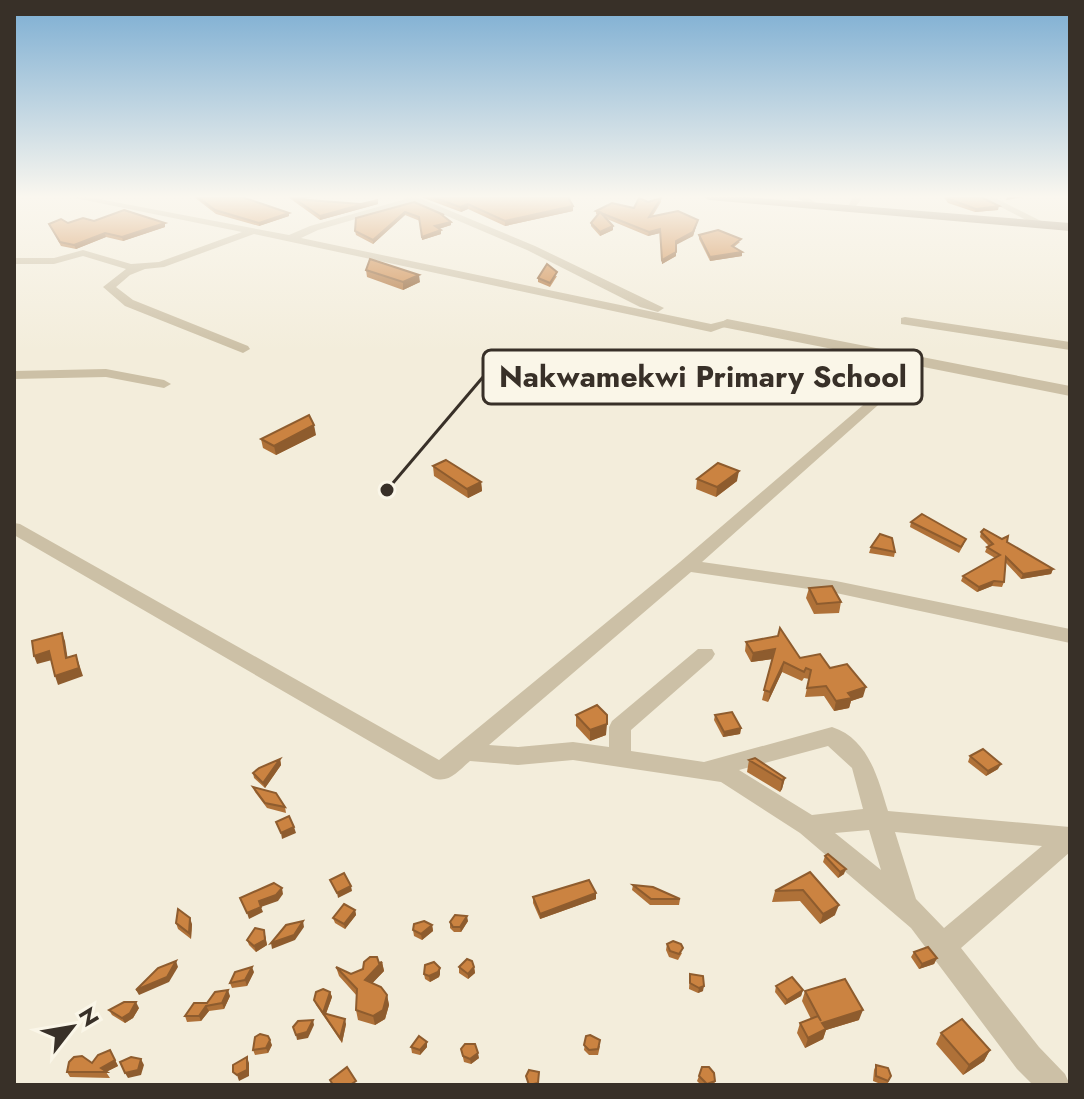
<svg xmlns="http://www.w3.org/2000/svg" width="1084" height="1099" font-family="Jost,sans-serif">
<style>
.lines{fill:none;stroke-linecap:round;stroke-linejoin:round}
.minor{fill:#ccc0a6;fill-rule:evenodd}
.tertiary{fill:#ccc0a6;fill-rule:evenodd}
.secondary{fill:#a09078;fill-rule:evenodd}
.wall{fill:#af7138}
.shaded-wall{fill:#8e5c2e}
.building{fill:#cb8341;stroke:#8e5c2e;stroke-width:2}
.leader{fill:none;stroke:#383028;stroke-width:3}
.callout-dot{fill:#383028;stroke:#faf6e8;stroke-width:3}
.callout{fill:#faf6e8;stroke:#383028;stroke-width:3}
.callout-label{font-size:30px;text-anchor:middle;font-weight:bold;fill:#383028}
</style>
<rect width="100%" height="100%" fill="#f3eddb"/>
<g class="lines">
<g class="minor">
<path d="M70 197H88L289 235 310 226 406 199 405 197H417L535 246 664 308 658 312 640 307 527 250 414 202 318 230 301 238 711 324 727 320 733 324 711 332 254 234 164 267 145 269 130 275 116 287 133 300 248 346 250 349 243 353 125 306 103 287 126 269 83 256 54 264H14V258H54L83 250 131 264 159 262 242 232Z"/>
<path d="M796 197H807L821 206 813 208Z"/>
<path d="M853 197H863L852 211H846Z"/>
<path d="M981 197H993L1051 226 1042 228Z"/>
<path d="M905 317 1070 342V350L901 324V318Z"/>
<path d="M918 358 925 362 923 365 702 562 836 581 1070 629V643L836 593 691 572 489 745 518 747 573 742 609 747V727L612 721 698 649H712L715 654 712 659 631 730V751L704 762 832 727C869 739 878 779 888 811L1070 827V852L961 948 1039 1047 1065 1074 1070 1085H1033L1017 1069 911 928 800 833 721 782 573 760 518 765 470 761C458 771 449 784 433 778L14 535V523L20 524 439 760 680 562ZM828 746 852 768 863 809 812 815 739 770ZM869 830 881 870 835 833ZM895 832 1042 846 944 928 916 899Z"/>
<path d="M106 369 164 380 171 384 164 388 106 377 14 379V371Z"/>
</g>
<path class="tertiary" d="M727 319 1070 386V396L722 327 719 324Z"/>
<path class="secondary" d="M703 197H747L1070 223V231L709 200Z"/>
</g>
<g class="wall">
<path d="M194 197H242L289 216 259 226 216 214Z"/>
<path d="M288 197H312L303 199 361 204H378L320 220Z"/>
<path d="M421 197H568L573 211 505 226 468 209 461 212Z"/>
<path d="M944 197H981L998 210 975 212 948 203Z"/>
<path d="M661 198V202L652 217 698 220 693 236 676 244V256L662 264 660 233 648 236 607 219 613 226V230L600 236 591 226V223L598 215 596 214V211L634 208Z"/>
<path d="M414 202 444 215V217L451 222V225L439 229 441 234 422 240 420 221 405 215 373 244 356 235 355 231Z"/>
<path d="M94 221 165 227 123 241 106 237 76 249 61 246 49 224Z"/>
<path d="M699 235 740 242 734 247 742 252V256L710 261 699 239Z"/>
<path d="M366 270 420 282 403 290 367 277Z"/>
<path d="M557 276 550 287 538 282V278Z"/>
<path d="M316 435 276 455 263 448 261 439Z"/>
<path d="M433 466 481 482 482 491 468 498 434 476Z"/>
<path d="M697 479 737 481 716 497 696 489Z"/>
<path d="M911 522 964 544 959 553 910 527Z"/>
<path d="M981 532 1007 542 1053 569 1051 574 1021 579 1006 563 1004 582 1002 587 992 586 977 592 961 581 963 576 995 558 985 552 987 547 989 546 980 537Z"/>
<path d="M871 547 895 552 894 557 869 553Z"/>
<path d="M809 588 841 602 839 613 814 614 806 598Z"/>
<path d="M746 642 830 668 863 697 851 701 849 708 834 711 824 696 805 697 809 679 804 678 802 681 782 672 768 702 762 700 772 659 751 662 745 651Z"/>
<path d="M576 715 606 735 590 741 576 726Z"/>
<path d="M715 715 741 728 740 734 723 737 714 720Z"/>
<path d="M970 756 998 769 986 776 968 762Z"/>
<path d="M280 759 281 765 265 788 254 778 253 773Z"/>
<path d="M749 760 785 778 782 789 780 792 747 772Z"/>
<path d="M253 787 285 807 286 813 267 808 255 792Z"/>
<path d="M825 856 844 874 838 878 823 862Z"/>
<path d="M810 872 835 915 820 924 800 901 772 902 775 891Z"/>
<path d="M633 885 680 899 679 905H650L632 890Z"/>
<path d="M533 897 596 899 540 919 533 903Z"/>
<path d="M355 910 356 915 345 929 335 923 333 918Z"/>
<path d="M468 921 461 932H454L450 928V922Z"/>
<path d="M176 923 192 924 191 939 178 929Z"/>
<path d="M432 925 433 931 422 940 414 936 413 930Z"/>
<path d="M265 935 267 945 256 952 249 945 247 940Z"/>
<path d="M667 944 682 953 678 960 669 957 666 950Z"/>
<path d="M914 952 937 958 934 964 919 969 911 957Z"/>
<path d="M382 962 384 971 372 983 387 995 389 1005 385 1019 375 1025 358 1020 356 1010 357 996 339 976 336 967 351 974Z"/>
<path d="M459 967H474L475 973 468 979 459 973Z"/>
<path d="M254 972 247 986 232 988 230 983Z"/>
<path d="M424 974H440L439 977 430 982 425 979Z"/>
<path d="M690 974 703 991 698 993 689 989Z"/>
<path d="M776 986 803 990 801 996 785 1005 775 992Z"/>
<path d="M805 991 859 1020 826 1030 823 1039 805 1048 797 1033 800 1023 811 1019 802 1001Z"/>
<path d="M330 992 332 997 326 1014 346 1024 342 1043 316 1005 314 1000Z"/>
<path d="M230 996 224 1009 209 1011 201 1021 187 1022 185 1016 207 1003Z"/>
<path d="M139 1008 133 1018 125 1023 112 1015 109 1010Z"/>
<path d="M941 1033 990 1050 984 1061 963 1075 936 1044Z"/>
<path d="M586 1036 600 1046 598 1055H589L584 1050Z"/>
<path d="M427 1042V1047L420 1055 412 1053 411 1047Z"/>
<path d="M272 1045 268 1053 255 1055 253 1050Z"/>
<path d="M461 1049 479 1058 471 1064 464 1062Z"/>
<path d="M110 1050 118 1066 106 1072 110 1078 70 1077 67 1072 92 1063Z"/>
<path d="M876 1065 891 1076 887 1085H883L873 1081 874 1070Z"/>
<path d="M699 1076 715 1081 714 1085H701L697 1081Z"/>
</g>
<g class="shaded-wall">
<path d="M300 197H312L298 201 295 199V202L294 198Z"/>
<path d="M1007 197H1023L1006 200Z"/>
<path d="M378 200V204L320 220V216Z"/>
<path d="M468 204V209L461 212 460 207Z"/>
<path d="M573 206V211L505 226V221Z"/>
<path d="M999 206 998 210 975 212 976 209Z"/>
<path d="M405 212V215L373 244V240Z"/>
<path d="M289 213V216L259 226V223Z"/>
<path d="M698 220 693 236 676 245V241Z"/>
<path d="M451 222V225L435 230V226Z"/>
<path d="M165 223V227L123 241 122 237Z"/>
<path d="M613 226V230L600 236V232Z"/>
<path d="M660 229V233L648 236 649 232Z"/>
<path d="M441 230V234L422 240V237Z"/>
<path d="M105 233 106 237 76 249 74 245Z"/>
<path d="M676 252V256L662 264V260Z"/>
<path d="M742 252V256L710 261V257Z"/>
<path d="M419 275 420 282 403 290V282Z"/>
<path d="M314 425 316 435 276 455 274 446Z"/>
<path d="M739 471 737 481 716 497 717 487Z"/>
<path d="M481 482 482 491 468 498 467 489Z"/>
<path d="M1053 569 1051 574 1021 579 1023 574Z"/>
<path d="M994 581 992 586 977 592 979 587Z"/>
<path d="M62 633 65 641 69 667 66 658Z"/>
<path d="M775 649 773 659 751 662 753 653Z"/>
<path d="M49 651 52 660 37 664 34 656Z"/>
<path d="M76 655 83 676 58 685 55 676Z"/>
<path d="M784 662 782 672 768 702 770 692Z"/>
<path d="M866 687 863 697 851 701 849 708 834 711 836 701 848 693Z"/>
<path d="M607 724 606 735 590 741V730Z"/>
<path d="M741 728 740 734 723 737 724 732Z"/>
<path d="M280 759 281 765 265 788 263 783Z"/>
<path d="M1001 764 998 769 986 776 988 771Z"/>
<path d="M785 778 782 789 780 792 782 780Z"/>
<path d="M294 827 296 833 282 839 281 833Z"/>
<path d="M846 869 844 874 838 878 840 872Z"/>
<path d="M351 886 352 891 338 898 337 893Z"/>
<path d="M282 888 283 894 278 901 261 907 259 901Z"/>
<path d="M596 893V899L540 919V914Z"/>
<path d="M839 905 835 915 820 924 823 914Z"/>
<path d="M261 907 263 912 249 919 247 913Z"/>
<path d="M355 910 356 915 345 929 344 924Z"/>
<path d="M467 916 468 921 461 932 460 927Z"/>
<path d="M190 918 192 924 191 939 189 933Z"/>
<path d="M303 921 304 927 295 940 272 949 271 943Z"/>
<path d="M432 925 433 931 422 940 421 934Z"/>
<path d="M264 930 267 945 256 952 254 946Z"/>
<path d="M937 958 934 964 919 969 922 964Z"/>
<path d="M176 961 178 967 169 982 139 995 136 990Z"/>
<path d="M382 962 384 971 367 989 365 980Z"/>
<path d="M252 967 254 972 247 986 245 980Z"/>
<path d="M474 967 475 973 468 979V974Z"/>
<path d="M440 968V974L439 977 430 982 429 976Z"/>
<path d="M704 986 703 991 698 993 699 988Z"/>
<path d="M228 990 230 996 224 1009 222 1003Z"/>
<path d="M803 990 801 996 785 1005 787 1000Z"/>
<path d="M330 992 332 997 325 1016 323 1013 324 1018 323 1013Z"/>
<path d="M387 995 389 1005 385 1019 375 1025 373 1016Z"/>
<path d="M136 1002 139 1008 133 1018 125 1023 122 1018Z"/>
<path d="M206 1006 209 1011 201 1021 199 1016Z"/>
<path d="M863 1010 859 1020 826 1030 823 1039 805 1048 808 1038 822 1023Z"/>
<path d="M345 1019 346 1024 342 1043 340 1038Z"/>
<path d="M313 1020 314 1025 308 1038 297 1040 296 1035Z"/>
<path d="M270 1040 272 1045 268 1053 266 1048Z"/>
<path d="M427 1042V1047L420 1055V1050Z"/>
<path d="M990 1050 984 1061 963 1075 969 1065Z"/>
<path d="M478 1053 479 1058 471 1064 470 1059Z"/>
<path d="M247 1057 249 1063V1076L239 1081 237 1075Z"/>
<path d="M141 1059 144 1065 141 1075 128 1078 125 1073Z"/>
<path d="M115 1060 118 1066 106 1072 101 1068Z"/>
</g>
<g class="building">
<path d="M198 197H242L289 213 259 223 215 210Z"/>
<path d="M433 197H568L573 206 505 221 468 204 460 207Z"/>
<path d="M948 197H981L999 206 976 209 949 199Z"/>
<path d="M639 198 648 202 661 198 649 217 678 211 698 220 693 232 676 241V252L662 260 660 229 649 232 601 213 613 226 600 232 591 223 600 212 596 211 612 203 634 208Z"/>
<path d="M295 199 361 204 378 200 320 216Z"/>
<path d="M414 202 444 215H442L451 222 435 226 441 230 422 237 419 217 405 212 373 240 355 231 356 218Z"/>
<path d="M124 210 165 223 122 237 105 233 74 245 60 242 49 224 61 219 68 223 83 218 94 221Z"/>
<path d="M718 230 741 239 732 246 742 252 710 257 699 235Z"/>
<path d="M370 259 419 275 403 282 366 270Z"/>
<path d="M547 264 557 272 550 283 538 278Z"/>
<path d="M309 415 314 425 274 446 261 439Z"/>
<path d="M446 460 481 482 467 489 433 466Z"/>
<path d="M718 463 739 471 717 487 697 479Z"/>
<path d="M922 514 966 539 961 547 911 522Z"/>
<path d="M984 529 1002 539 1008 536 1007 542 1053 569 1023 574 1006 557 1004 582 994 581 979 587 963 576 1000 555 987 547 993 544 981 532Z"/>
<path d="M880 534 892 538 895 552 871 547Z"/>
<path d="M832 586 841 602 817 604 809 588Z"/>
<path d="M780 628 800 658 820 654 830 668 847 664 866 687 848 693 852 698 836 701 826 686 807 688 811 670 806 668 804 672 784 662 770 692 764 690 775 649 753 653 746 642 778 636Z"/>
<path d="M62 633 66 658 76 655 79 668 55 676 49 651 34 656 32 641Z"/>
<path d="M597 705 607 715V724L590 730 576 715Z"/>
<path d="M732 712 741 728 724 732 715 715Z"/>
<path d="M983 749 1001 764 988 771 970 756Z"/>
<path d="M755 758 785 778 782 780 749 760Z"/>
<path d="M280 759 263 783 253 773 259 768Z"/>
<path d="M253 787 276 793 285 807 265 803Z"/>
<path d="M289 816 294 827 281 833 276 822Z"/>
<path d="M828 854 846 869 840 872 825 856Z"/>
<path d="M810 872 839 905 823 914 803 890 775 891Z"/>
<path d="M344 873 351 886 337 893 330 880Z"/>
<path d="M589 880 596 893 540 914 533 897Z"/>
<path d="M274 883 282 888 276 895 259 901 261 907 247 913 240 898Z"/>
<path d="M633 885 653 887 680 899H651Z"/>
<path d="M344 904 355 910 344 924 333 918Z"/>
<path d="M178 909 190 918 189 933 176 923Z"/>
<path d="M455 915 467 916 460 927H453L450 922Z"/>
<path d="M303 921 294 935 271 943 286 925Z"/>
<path d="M424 921 432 925 421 934 413 930 414 924Z"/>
<path d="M255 928 264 930 265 940 254 946 247 940Z"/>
<path d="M673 941 681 944 683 948 679 954 670 951 667 944Z"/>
<path d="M928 947 937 958 922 964 914 952Z"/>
<path d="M370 957H377L379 963 382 962 365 980 381 987 387 995 383 1010 373 1016 356 1010 357 989 336 967 351 974 363 969 364 962Z"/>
<path d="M467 959 472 961 474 967 468 974 459 967Z"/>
<path d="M176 961 167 977 136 990 158 968Z"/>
<path d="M434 962 440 968 438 972 429 976 424 974 425 965Z"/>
<path d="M252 967 245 980 230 983 235 972Z"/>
<path d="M690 974 703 976 704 986 699 988 690 983Z"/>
<path d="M792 977 803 990 787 1000 776 986Z"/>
<path d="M845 979 863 1010 822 1023 826 1029 808 1038 800 1023 818 1016 821 1021 805 991Z"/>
<path d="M323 989 330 992 323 1013 314 1000 316 992Z"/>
<path d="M228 990 222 1003 206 1006 199 1016H185L194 1003H207L215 992Z"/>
<path d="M124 1002H136L130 1013 122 1018 109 1010Z"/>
<path d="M323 1013 345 1019 340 1038Z"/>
<path d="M962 1019 990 1050 969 1065 941 1033Z"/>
<path d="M313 1020 307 1032 296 1035 293 1027 298 1021Z"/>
<path d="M260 1034 268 1036 270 1040 266 1048 253 1050 255 1037Z"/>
<path d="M590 1035 600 1040 598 1049 589 1050 584 1045 586 1036Z"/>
<path d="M419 1036 427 1042 420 1050 411 1047Z"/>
<path d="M465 1044H475L478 1053 470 1059 463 1056 461 1049Z"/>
<path d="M110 1050 115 1060 101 1068 107 1072H67L69 1062 74 1057 82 1056 92 1063 98 1055Z"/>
<path d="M131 1057 141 1059 138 1070 125 1073 120 1062Z"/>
<path d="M247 1057V1070L237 1075 233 1072V1065Z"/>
<path d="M876 1065 888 1068 891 1076 888 1081 876 1076Z"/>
<path d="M347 1067 356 1081 350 1085H333L330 1080Z"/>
<path d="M702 1067H709L714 1073 715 1081 707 1084 699 1076Z"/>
<path d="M529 1070 539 1072 538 1083 529 1085 526 1076Z"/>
</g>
<linearGradient id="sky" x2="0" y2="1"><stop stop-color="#7badd2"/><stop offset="0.56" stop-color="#faf7ef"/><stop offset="1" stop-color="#faf7ef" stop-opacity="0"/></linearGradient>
<rect width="1084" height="351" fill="url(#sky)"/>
<path class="leader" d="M387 490L483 377"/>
<circle class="callout-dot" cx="387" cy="490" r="8"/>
<rect class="callout" x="483" y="350" width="439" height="54" rx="8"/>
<g class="callout-label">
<text x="703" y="387">Nakwamekwi Primary School</text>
</g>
<rect width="1084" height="1099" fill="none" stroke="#383028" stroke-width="32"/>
<g transform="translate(72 1027) rotate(59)" stroke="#faf6e8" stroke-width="6" paint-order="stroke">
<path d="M0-6L14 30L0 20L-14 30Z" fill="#383028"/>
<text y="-12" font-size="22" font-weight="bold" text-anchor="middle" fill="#383028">N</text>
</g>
</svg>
